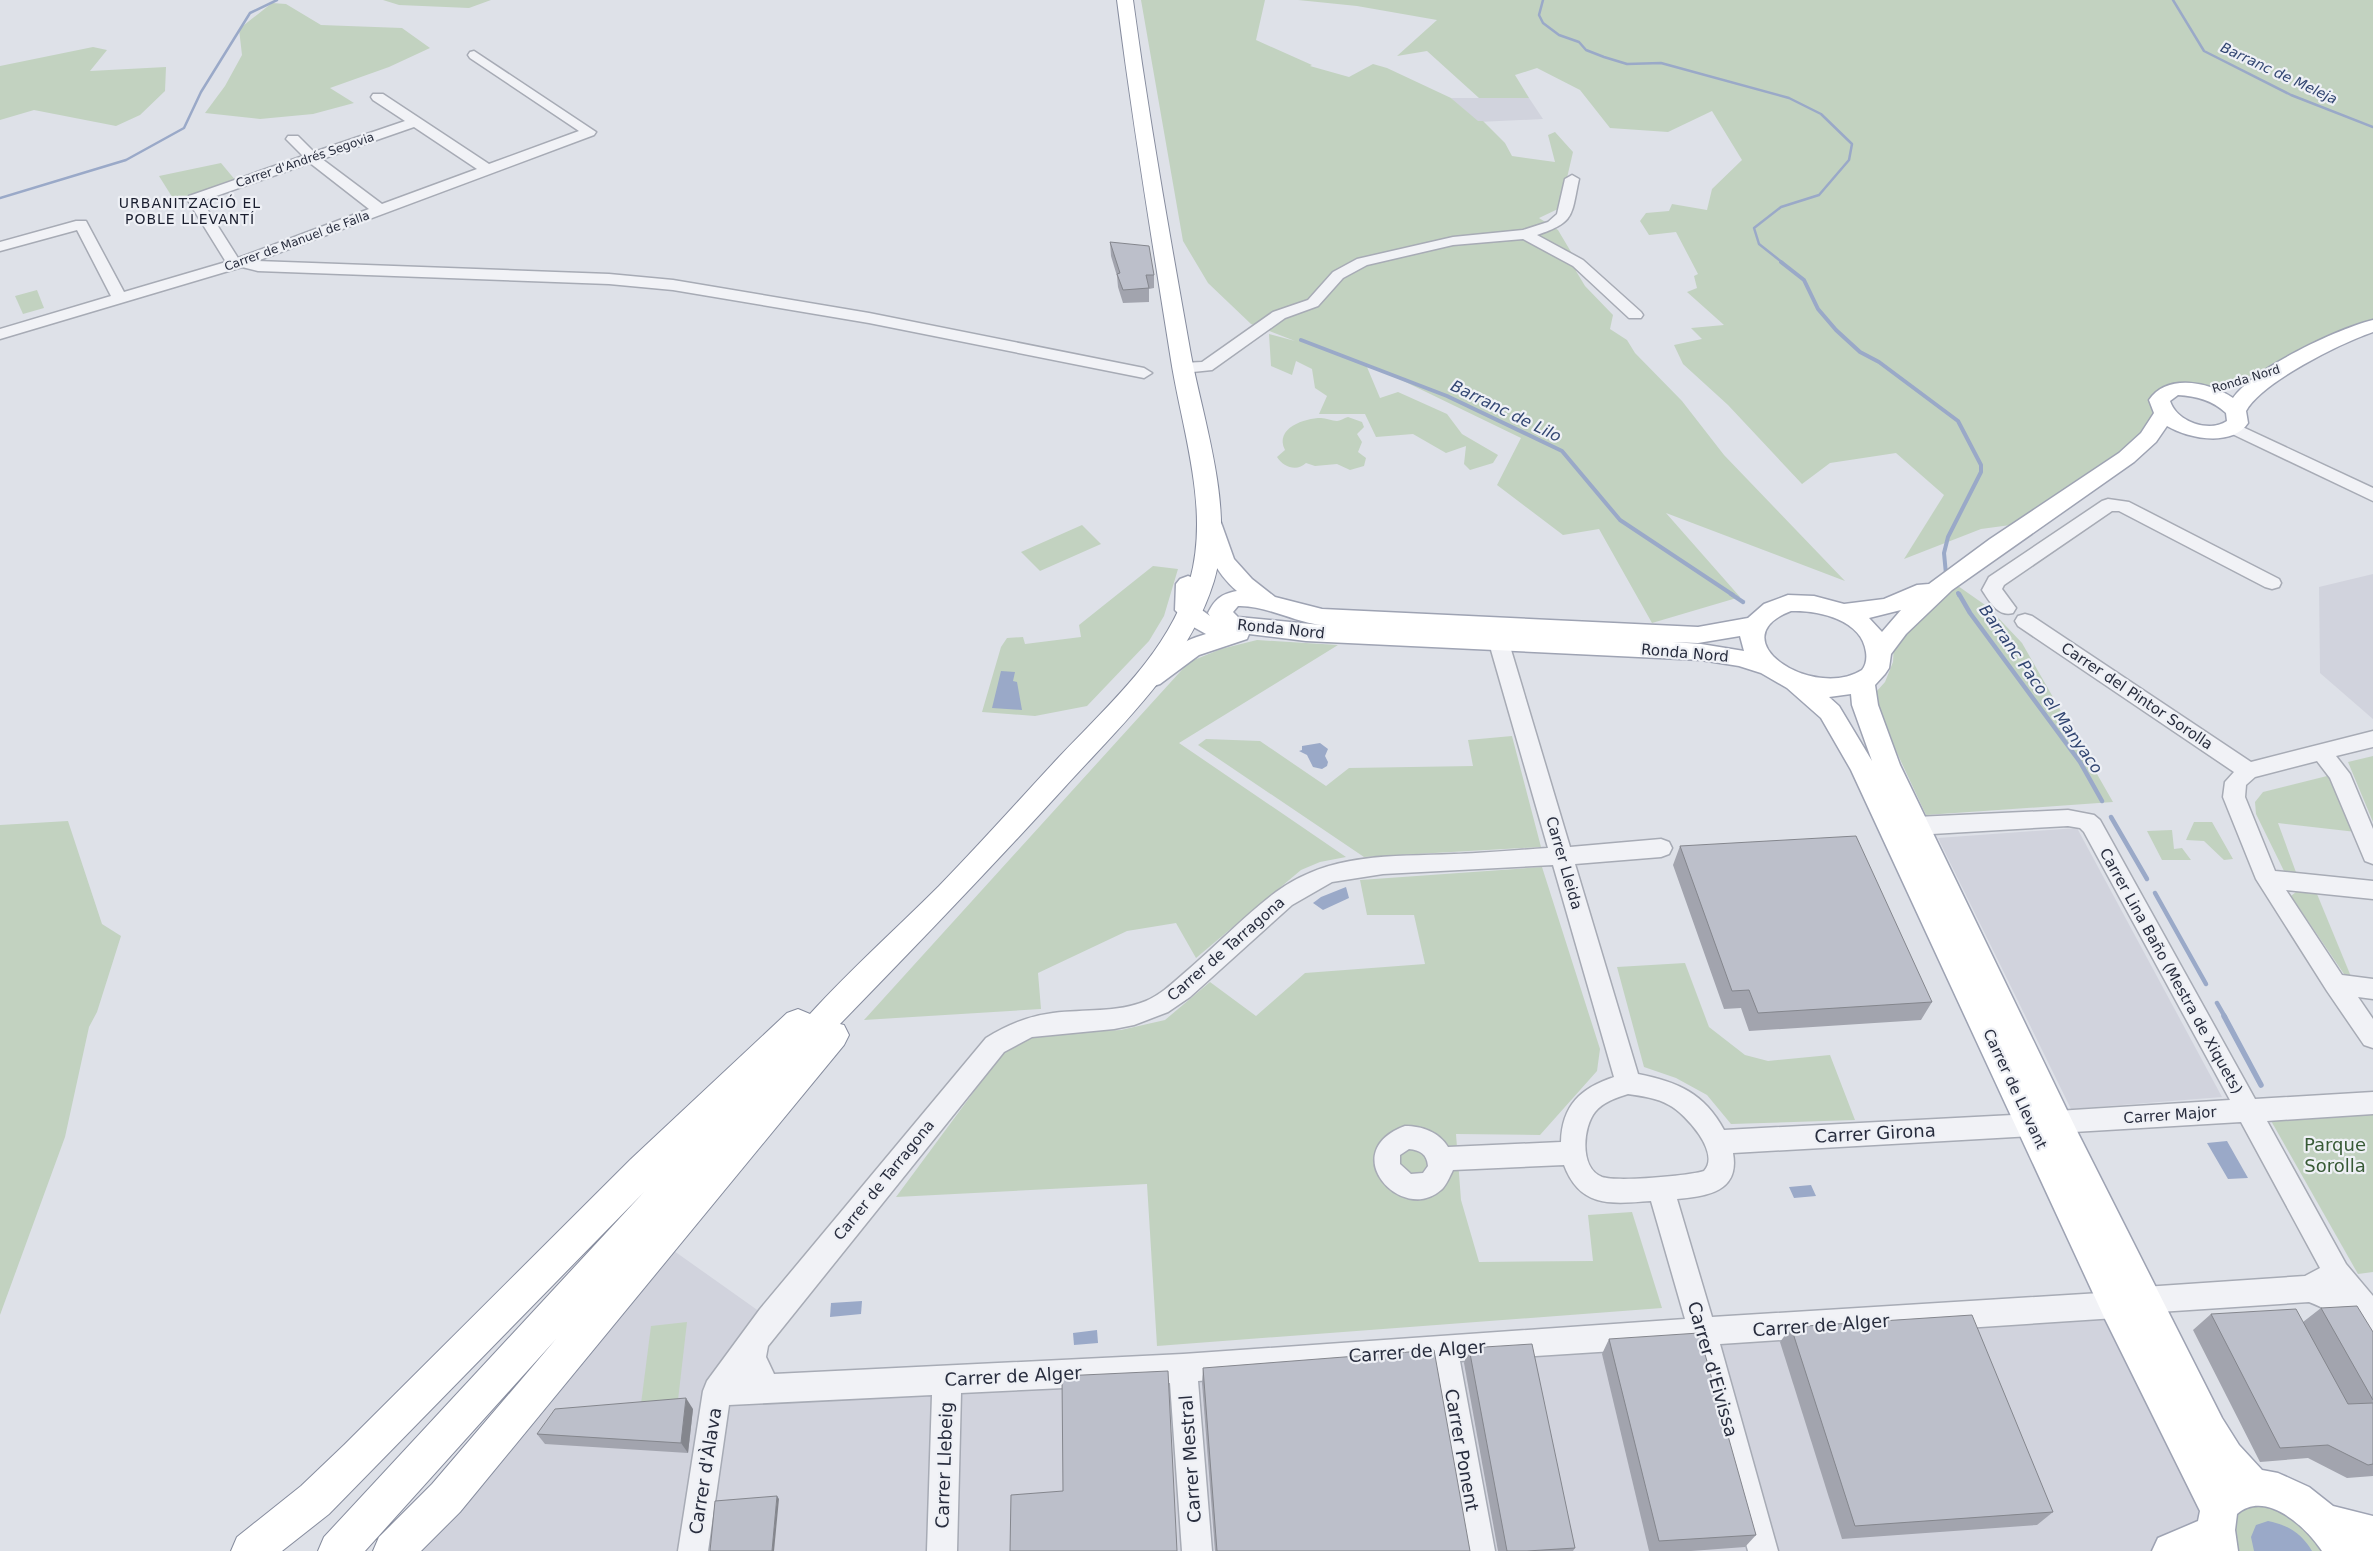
<svg xmlns="http://www.w3.org/2000/svg" width="2373" height="1551" font-family="'DejaVu Sans',sans-serif">
<style>
.built{fill:#d1d3dd}
.green{fill:#c2d2c0}
.water{fill:#9aa9c8}
.lines{fill:none;stroke-linecap:round;stroke-linejoin:round}
.stream-far3{stroke:#9aa9c8;stroke-width:2.5}
.stream-far2{stroke:#9aa9c8;stroke-width:4}
.stream-far1{stroke:#9aa9c8;stroke-width:4.5}
.stream{stroke:#9aa9c8;stroke-width:5.5}
.minor-casing{stroke:#a7abb5;stroke-width:3}
.major-casing{stroke:#9ea3b3;stroke-width:3}
.highway-casing{stroke:#868c9e;stroke-width:2}
.minor{fill:#f1f2f6;fill-rule:evenodd}
.major{fill:#fff;fill-rule:evenodd}
.highway{fill:#fff;fill-rule:evenodd}
.wall{fill:#a2a4ae}
.shaded-wall{fill:#84868d}
.building{fill:#bcbfca;stroke:#84868d}
.labels{text-anchor:middle;dominant-baseline:central;stroke-width:4.5;stroke-linejoin:round;paint-order:stroke}
.far-street-label{font-size:12px;fill:#282d3e;stroke:#eef0f5}
.far-water-label{font-size:14px;font-style:italic;fill:#324672;stroke:#eef0f5}
.far-neighbourhood-label{font-size:14px;letter-spacing:1px;fill:#1a1e2f;stroke:#eef0f5}
.street-label{font-size:15px;fill:#282d3e;stroke:#eef0f5}
.water-label{font-size:16px;font-style:italic;fill:#324672;stroke:#eef0f5}
.near-street-label{font-size:18px;fill:#282d3e;stroke:#eef0f5}
.near-park-label{font-size:18px;fill:#375a35;stroke:#eef0f5}
</style>
<rect width="100%" height="100%" fill="#dee1e8"/>
<g class="built">
<path d="M1451 98H1529L1543 119 1478 122Z"/>
<path d="M2373 574V719L2320 673 2319 587Z"/>
<path d="M2077 828 2222 1097 2071 1109 1938 838Z"/>
<path d="M660 1241 770 1319 717 1390 2116 1305 2218 1508 2171 1551H393Z"/>
</g>
<g class="green">
<path d="M383 0H491L469 8 399 5Z"/>
<path d="M1141 0H1265L1256 40 1312 65 1310 66 1349 77 1373 64 1387 68 1451 98 1478 121H1483L1505 143 1512 156 1555 162 1548 135 1555 132 1573 152 1560 208 1539 218 1558 230 1574 257 1576 271 1585 286 1613 315 1610 329 1627 340 1635 353 1682 401 1724 455 1845 581 1666 513 1740 597 1652 623 1599 529 1563 535 1497 485 1521 438 1391 375 1367 367 1380 398 1398 392 1447 414 1462 434 1498 455 1493 463 1470 470 1464 464 1466 446 1446 453 1413 434 1376 437 1365 414H1319L1327 396 1315 388 1312 369 1296 361 1292 375 1271 366 1269 334 1295 341 1251 324 1208 283 1183 241Z"/>
<path d="M1298 0H2373V319C2318 336 2271 377 2213 386 2191 390 2169 376 2152 397L2154 416 2132 444 2018 524 1981 529 1904 559 1944 495 1896 453 1830 463 1802 484 1728 405 1683 364 1674 345 1702 339 1691 328 1724 325 1687 292 1697 288 1694 276 1698 274 1676 232 1649 235 1640 221 1646 213 1669 211 1672 204 1707 210 1712 189 1742 160 1712 111 1668 132 1610 128 1580 90 1537 68 1515 75 1529 98H1479L1427 51 1397 56 1437 20 1357 6Z"/>
<path d="M272 3 286 4 321 25 402 28 430 48 389 67 330 88 354 103 313 114 260 119 205 113 225 86 242 55 239 29Z"/>
<path d="M93 47 107 50 90 71 166 67 165 91 140 115 116 126 34 110 0 120V66Z"/>
<path d="M221 163 236 181 174 200 159 176Z"/>
<path d="M37 290 44 308 23 314 15 296Z"/>
<path d="M1348 417 1362 422 1364 427 1357 434 1362 442 1358 452 1366 458 1364 466 1350 470 1337 464 1315 466 1306 463C1297 472 1283 467 1277 457L1285 450C1274 428 1305 418 1321 418 1326 418 1332 421 1337 421 1340 421 1344 418 1348 417Z"/>
<path d="M1082 525 1101 544 1040 571 1021 552Z"/>
<path d="M1153 566 1178 569 1164 616 1149 641 1087 706 1035 716 982 712 1001 647 1007 638 1023 637 1025 644 1081 637 1079 625Z"/>
<path d="M1958 586 1988 607 2022 643 2113 802 1926 815 1883 723 1876 692 1885 682 1893 662 1894 644 1913 621Z"/>
<path d="M1257 640 1338 645 1179 743 1346 857 1320 862 1301 870 1196 958 1176 923 1127 931 1038 973 1041 1009 864 1020 1189 662 1221 649Z"/>
<path d="M1512 736 1541 847 1364 857 1198 745 1206 739 1260 741 1326 786 1349 768 1473 766 1468 740Z"/>
<path d="M2373 756V822L2348 762Z"/>
<path d="M2327 776 2334 779 2356 832 2278 823 2297 875 2284 871 2256 814 2255 802 2263 792Z"/>
<path d="M68 821 102 924 121 936 97 1012 89 1027 65 1137 0 1315V825Z"/>
<path d="M2194 822H2212L2233 859 2224 860 2204 841 2186 840Z"/>
<path d="M2172 830 2174 849 2182 848 2191 860H2162L2147 831Z"/>
<path d="M1542 867 1600 1049 1597 1071 1540 1135 1456 1134 1461 1200 1479 1262 1593 1261 1588 1215 1632 1212 1662 1308 1157 1346 1147 1184 896 1197 1001 1055 1019 1040 1058 1033 1121 1030 1165 1020 1210 982 1256 1016 1305 973 1425 964 1414 915H1367L1360 880Z"/>
<path d="M2296 892 2317 894 2352 979 2344 974 2291 896Z"/>
<path d="M1685 963 1709 1027 1745 1055 1768 1061 1830 1055 1855 1120 1731 1124 1707 1095 1676 1078 1644 1067 1617 967Z"/>
<path d="M2373 1112V1272L2358 1274 2270 1119Z"/>
<path d="M687 1322 678 1400 641 1404 651 1326Z"/>
<path d="M2268 1500 2332 1551H2233L2235 1509Z"/>
</g>
<g class="water">
<path d="M1001 671 1015 672 1013 681 1017 682 1022 710 992 708Z"/>
<path d="M1320 743 1328 749 1325 756 1328 762 1327 766 1322 769 1313 767 1307 755 1299 751 1302 750V746Z"/>
<path d="M1346 887 1349 898 1323 910 1313 903 1321 897Z"/>
<path d="M2227 1141 2248 1178 2228 1179 2207 1143Z"/>
<path d="M1811 1185 1816 1196 1794 1198 1789 1187Z"/>
<path d="M862 1301 861 1314 830 1317 831 1303Z"/>
<path d="M1097 1330 1098 1343 1074 1345 1073 1333Z"/>
<path d="M2268 1521C2288 1525 2301 1533 2312 1551H2254L2251 1537 2256 1525Z"/>
</g>
<g class="lines">
<g class="stream-far3">
<path d="M1543 0 1539 15 1543 23 1559 35 1579 42 1586 50 1604 57 1627 64 1661 63 1789 98 1821 114 1852 144 1849 160 1819 195 1781 207 1754 228 1759 244 1783 263"/>
<path d="M2173 0 2204 51 2291 95 2373 127"/>
<path d="M0 198 126 160 184 128 201 92 250 13 277 0"/>
</g>
<g class="stream-far2">
<path d="M1781 262 1804 280 1818 309 1836 330 1860 352 1879 362 1958 421 1981 465V472L1948 537 1944 553 1946 574"/>
<path d="M1301 340 1447 396 1562 451 1620 520 1733 595"/>
<path d="M1958 593 1959 595"/>
</g>
<g class="stream-far1">
<path d="M1731 594 1743 602"/>
<path d="M1959 594 1970 613 2080 762 2102 801"/>
<path d="M2111 817 2147 879"/>
<path d="M2155 893 2206 984"/>
<path d="M2217 1003 2225 1017"/>
</g>
<path class="stream" d="M2224 1016 2261 1085"/>
<g class="minor-casing">
<g id="minor">
<path d="M474 51 596 132 594 135 257 261 609 274 673 280 869 313 1144 368 1152 373 1144 378 869 323 673 290 609 284 258 271 242 267 0 339V329L111 296 77 230 0 251V242L76 221H86L124 292 226 262 187 199 189 196 303 156 286 139 288 136H298L314 152 405 121 373 100 371 97 373 94H383L489 164 579 131 470 58 468 55 470 52ZM414 127 477 169 382 204 322 159ZM310 163 369 209 238 258 202 201Z"/>
<path d="M1572 175 1579 179C1571 215 1576 222 1537 235L1583 260 1641 312 1643 315 1641 318H1629L1573 266 1523 239 1453 245 1367 265 1343 278 1318 306 1285 318 1212 370 1183 373 1175 368 1183 363 1202 362 1273 312 1308 300 1333 272 1357 259 1453 237 1523 230 1548 222 1557 214 1565 179Z"/>
<path d="M2234 423 2373 488V501L2228 432 2225 428 2228 424Z"/>
<path d="M2108 499 2129 502 2279 579 2281 583 2279 587 2272 589 2265 587 2119 511H2112L2004 585 2002 589 2016 608 2013 613C1998 617 1990 602 1982 590L1989 577 2102 501Z"/>
<path d="M2025 614 2032 616 2251 762 2373 731V747L2336 756 2350 774 2373 829V864L2365 861 2330 778 2317 761 2255 777 2246 785 2245 797 2275 871 2373 881V899L2286 890 2342 975 2373 979V999L2358 997 2373 1019V1048L2364 1045 2327 991 2256 879 2223 797 2225 782 2234 772 2018 626 2015 621 2018 616Z"/>
<path d="M1499 636 1506 638 1509 643 1570 847 1661 839 1669 842 1672 848 1669 854 1661 857 1575 864 1638 1074C1678 1082 1704 1093 1724 1130L2032 1114 2041 1117 2045 1125 2041 1133 2032 1136 1733 1153C1740 1192 1707 1196 1677 1199L1712 1317 2116 1292 2126 1296 2130 1305 2126 1314 2116 1318 1720 1344 1778 1551H1748L1692 1346 1460 1361 1495 1551H1465L1432 1363 1198 1381 1212 1551H1182L1170 1383 961 1393 957 1551H927L932 1395 729 1405 708 1551H678L703 1391 707 1381 760 1309 986 1038C1007 1025 1028 1016 1053 1013 1084 1009 1117 1013 1146 1001 1162 994 1175 981 1189 969 1218 944 1245 915 1276 892 1331 852 1390 857 1454 854 1485 853 1517 850 1548 848L1489 643 1492 638ZM1553 865 1614 1077C1581 1088 1562 1105 1561 1142L1448 1147C1439 1132 1422 1126 1405 1126 1335 1152 1402 1225 1441 1190 1446 1186 1450 1176 1453 1170L1564 1165C1580 1208 1611 1204 1651 1201L1685 1319 1183 1354 774 1374 766 1357 768 1346 1004 1052 1032 1037 1114 1029 1134 1025 1168 1012 1190 997 1292 905 1332 882 1383 874ZM1628 1094C1642 1096 1657 1098 1669 1105 1686 1114 1721 1153 1704 1171 1688 1176 1617 1182 1602 1177 1579 1168 1583 1127 1595 1112 1603 1102 1616 1098 1628 1094ZM1409 1149C1420 1150 1427 1154 1428 1166L1423 1173 1411 1174 1400 1164V1155Z"/>
<path d="M2068 810 2094 815 2100 820 2255 1099 2373 1092V1114L2267 1121 2346 1264 2373 1296V1363C2357 1357 2354 1340 2345 1327 2335 1314 2323 1307 2309 1302L2144 1313 2134 1309 2130 1300 2134 1291 2144 1287 2305 1276 2320 1268 2241 1122 2057 1133 2048 1130 2044 1122 2048 1114 2057 1111 2230 1100 2084 832 2080 828 2068 826 1932 834 1908 831 1905 825 1908 819 1916 817Z"/>
</g>
</g>
<g class="major-casing">
<path id="major" d="M2373 320V332C2341 343 2262 382 2246 411L2248 423C2232 447 2189 439 2167 426L2156 442 2134 462 1952 590 1906 634 1891 654 1889 668 1885 674 1875 685 1878 705 1900 765 2079 1135 2222 1418 2239 1445 2262 1470 2278 1473 2309 1487 2333 1506 2373 1516V1551H2322C2306 1527 2266 1489 2237 1514L2235 1530 2238 1551H2152L2158 1538 2198 1521 2200 1511 2104 1317 1851 770 1821 718 1787 688 1761 673 1739 666 1701 660 1306 641 1249 634 1247 639 1199 655 1160 684 1151 687 1142 684 1139 678C1152 656 1182 641 1206 634L1190 625 1175 610 1176 584 1180 579 1188 576 1196 579 1200 584 1199 608 1210 616 1208 613C1215 599 1221 594 1237 591 1215 572 1206 550 1200 522L1203 517 1211 515 1219 517 1234 559 1252 579 1275 597 1322 609 1698 627 1748 618 1764 604 1788 595 1814 596 1844 604 1884 599 1917 585 1929 584 1990 539 2119 453 2141 433 2154 413 2149 400C2167 373 2210 382 2233 398 2254 368 2337 329 2373 320ZM2178 395C2196 396 2212 400 2226 413L2227 421C2209 433 2177 422 2170 401ZM1238 606C1265 605 1294 622 1321 625L1238 617 1233 612ZM1901 610 1882 632 1869 618ZM1791 611C1817 610 1862 619 1866 652 1867 659 1866 665 1862 670 1813 701 1718 639 1791 611ZM1740 636 1744 651 1701 644 1672 642 1698 643ZM1851 694 1852 705 1872 761 1839 706 1829 697Z"/>
</g>
<g class="highway-casing">
<path id="highway" d="M1117 0H1133C1149 119 1170 237 1191 355 1204 424 1235 511 1214 581 1188 665 1120 726 1063 789 990 869 915 947 840 1024L844 1025 849 1035 844 1045 460 1512 421 1551H373L379 1537 432 1484 556 1339 365 1551H318L324 1537 644 1192 329 1514 282 1551H231L237 1537 301 1486 344 1445 631 1159 787 1013 798 1009 810 1014C851 969 896 929 939 886 980 844 1019 800 1059 757 1109 704 1169 652 1190 580 1210 508 1182 430 1171 360 1152 240 1132 120 1117 0Z"/>
</g>
<use href="#minor" class="minor"/>
<use href="#major" class="major"/>
<use href="#highway" class="highway"/>
</g>
<g class="wall">
<path d="M1110 242 1154 275V288L1149 289V302L1123 303 1118 287 1117 276 1111 256Z"/>
<path d="M1680 846 1932 1002 1921 1020 1749 1031 1741 1008 1724 1009 1673 865Z"/>
<path d="M2321 1308 2373 1332V1476L2347 1478 2308 1458 2260 1462 2193 1330 2211 1314 2303 1322Z"/>
<path d="M1791 1327 2053 1512 2037 1525 1842 1539 1780 1342Z"/>
<path d="M1609 1339 1756 1535 1745 1547 1691 1551H1649L1602 1354Z"/>
<path d="M1469 1348 1575 1548 1573 1551H1498L1464 1363Z"/>
<path d="M1203 1368 1470 1551H1215L1202 1383Z"/>
<path d="M693 1409 688 1453 545 1444 537 1434Z"/>
</g>
<g class="shaded-wall">
<path d="M686 1398 693 1409 688 1453 681 1443Z"/>
<path d="M777 1496 779 1499 774 1551H772Z"/>
</g>
<g class="building">
<path d="M1110 242 1149 246 1154 275H1146L1149 288 1123 290 1117 274 1120 273Z"/>
<path d="M1856 836 1932 1002 1758 1013 1749 990 1732 991 1680 846Z"/>
<path d="M2357 1306 2373 1332V1400L2321 1308Z"/>
<path d="M2296 1309 2348 1404 2373 1403V1464L2368 1465 2328 1445 2280 1448 2211 1314Z"/>
<path d="M1972 1315 2053 1512 1855 1526 1791 1327Z"/>
<path d="M1699 1333 1756 1535 1659 1541 1609 1339Z"/>
<path d="M1532 1344 1575 1548 1527 1551H1507L1469 1348Z"/>
<path d="M1434 1350 1470 1551H1217L1203 1368Z"/>
<path d="M1168 1371 1177 1551H1010L1011 1495 1063 1491 1062 1376Z"/>
<path d="M686 1398 681 1443 537 1434 555 1409Z"/>
<path d="M777 1496 772 1551H710L715 1501Z"/>
</g>
<g class="labels">
<g class="far-street-label">
<text transform="translate(305 160) rotate(-19)">Carrer d'Andrés Segovia</text>
<text transform="translate(297 241) rotate(-20)">Carrer de Manuel de Falla</text>
<text transform="translate(2246 379) rotate(-17)">Ronda Nord</text>
</g>
<g class="far-water-label">
<text transform="translate(2279 73) rotate(25)">Barranc de Meleja</text>
</g>
<g class="far-neighbourhood-label">
<text x="190" y="203">URBANITZACIÓ EL<tspan x="190" dy="16">POBLE LLEVANTÍ</tspan></text>
</g>
<g class="street-label">
<text transform="translate(1281 629) rotate(6)">Ronda Nord</text>
<text transform="translate(1685 653) rotate(5)">Ronda Nord</text>
<text transform="translate(2137 696) rotate(34)">Carrer del Pintor Sorolla</text>
<text transform="translate(1564 863) rotate(74)">Carrer Lleida</text>
<text transform="translate(1226 949) rotate(-41)">Carrer de Tarragona</text>
<text transform="translate(2171 971) rotate(61)">Carrer Lina Baño (Mestra de Xiquets)</text>
<text transform="translate(2015 1089) rotate(65)">Carrer de Llevant</text>
<text transform="translate(2170 1115) rotate(-4)">Carrer Major</text>
<text transform="translate(884 1180) rotate(-51)">Carrer de Tarragona</text>
</g>
<g class="water-label">
<text transform="translate(1506 411) rotate(26)">Barranc de Lilo</text>
<text transform="translate(2041 689) rotate(55)">Barranc Paco el Manyaco</text>
</g>
<g class="near-street-label">
<text transform="translate(1875 1133) rotate(-3)">Carrer Girona</text>
<text transform="translate(1821 1325) rotate(-4)">Carrer de Alger</text>
<text transform="translate(1417 1351) rotate(-4)">Carrer de Alger</text>
<text transform="translate(1713 1369) rotate(74)">Carrer d'Eivissa</text>
<text transform="translate(1013 1376) rotate(-3)">Carrer de Alger</text>
<text transform="translate(1462 1450) rotate(80)">Carrer Ponent</text>
<text transform="translate(1190 1459) rotate(-94)">Carrer Mestral</text>
<text transform="translate(944 1465) rotate(-88)">Carrer Llebeig</text>
<text transform="translate(705 1471) rotate(-81)">Carrer d'Àlava</text>
</g>
<g class="near-park-label">
<text x="2335" y="1144">Parque<tspan x="2335" dy="21">Sorolla</tspan></text>
</g>
</g>
</svg>
